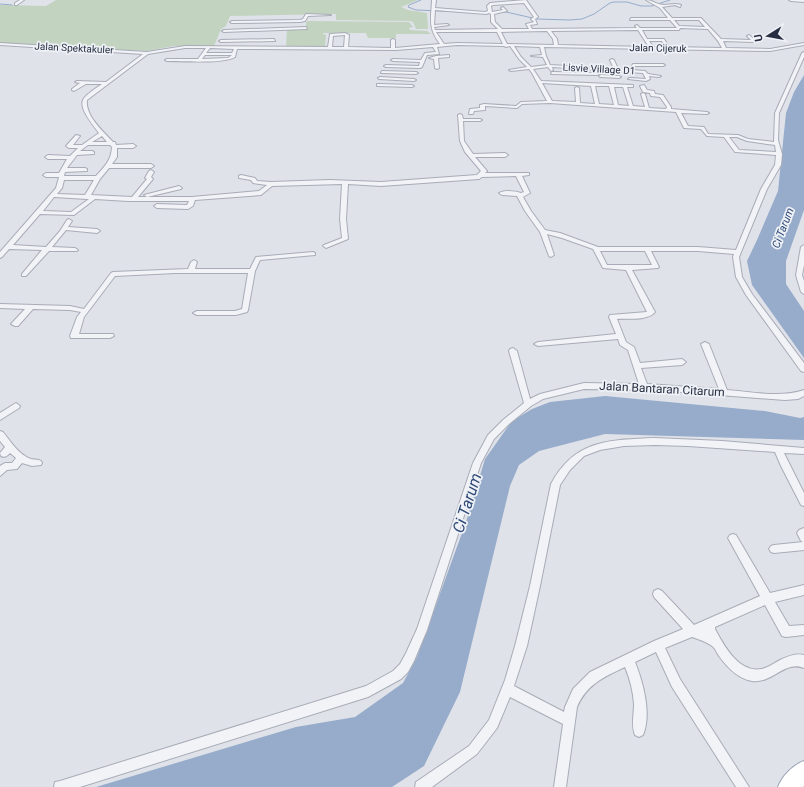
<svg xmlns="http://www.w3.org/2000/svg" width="804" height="787" font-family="Roboto,sans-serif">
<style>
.green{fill:#c2d3bf}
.water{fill:#97accb}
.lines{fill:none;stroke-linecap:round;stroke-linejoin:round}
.stream{stroke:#97accb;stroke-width:1}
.minor-casing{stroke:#a8acb7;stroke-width:2}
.primary-casing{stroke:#9da5b5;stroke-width:2}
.minor{fill:#f2f3f7;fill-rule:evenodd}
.primary{fill:#fff;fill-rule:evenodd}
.labels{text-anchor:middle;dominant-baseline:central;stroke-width:3.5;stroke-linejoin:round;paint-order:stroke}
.far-street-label{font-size:10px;fill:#272e41;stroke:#eef1f6}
.far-water-label{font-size:11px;font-style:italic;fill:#2e4877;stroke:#eef1f6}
.street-label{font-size:12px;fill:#272e41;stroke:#eef1f6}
.near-water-label{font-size:16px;font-style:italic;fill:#2e4877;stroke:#eef1f6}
</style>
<rect width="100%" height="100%" fill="#dfe2e9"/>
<g class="green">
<path d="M56 0H418L401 7 408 10 427 13 428 29H416L413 22 410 21 336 20V14L230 16 226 26 221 29 214 46H173L147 51 0 43V5L46 6Z"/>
<path d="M308 21 409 22 413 27 409 28 410 30 427 31 431 34H396V38H368L366 33H323V34L326 35 325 47H286L287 28 306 27V22Z"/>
</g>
<g class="water">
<path d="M804 75V210L786 261V284L804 311V358L752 285 747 261 757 240 778 191 786 113 794 92Z"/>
<path d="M605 396 765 411 800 418 804 417V440L605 434 539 451 519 465 510 486 460 692 424 766 392 787H96L296 727 355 717 403 683 417 657 466 522 485 459 512 421 532 409 550 402Z"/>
</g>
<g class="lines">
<g class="stream">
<path d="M421 0 409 5 408 7 416 10 466 12"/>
<path d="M0 4 12 5"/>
<path d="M485 13 506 12 537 19 570 20 582 19 594 14 610 3 614 2H627L641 6H652L670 0"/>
</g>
<g class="minor-casing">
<g id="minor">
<path d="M20 0H24L17 5H15V3Z"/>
<path d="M432 0H436L435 8 485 12 488 11 487 6 490 3 526 0 538 17 535 19 537 24 530 25 532 29 637 28 635 26 637 25 640 28H677L670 20H630L631 18H668L660 8 646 0C652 0 654 3 659 4 666 7 672 2 681 5L680 7 675 5 662 7 672 18H701L721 39 751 40 747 36 749 35 756 41 754 42 723 41 726 48 770 49 804 43V45L770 51 544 47 546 56 550 65 614 69 610 60 612 59 614 60 618 69 645 71 648 74 661 76 659 77 649 76 650 79 646 81 628 79 630 78 646 79 643 73 552 67 553 70 551 71 548 67 533 69 541 81 633 85V87H627L633 106 645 107 641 94 643 93 645 94 649 108 666 109 667 107 660 97 651 96 650 93 643 92 640 86 644 85 647 90 654 91 655 94 663 95 671 107V109L707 112 709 113 707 114 681 113 688 126 704 127 708 134 738 135 748 139 774 142 775 113 802 53 804 52V57L779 113 778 140 782 154 781 165 767 189 739 257 742 277 752 294 804 363V372L801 371 746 295 736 277 733 257 734 254 698 251H651L659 267 658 268 632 270 655 312C648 321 628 318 617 319L626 342 634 347 640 363 682 359 686 362 682 365 641 368 647 384 719 389 701 344 705 342 709 344 727 390C752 392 780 398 804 390V396L798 399 785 400 655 390 584 389 543 399 531 406 509 424 494 439 481 463 427 630 414 661 408 672 401 679 368 697 80 787H54L55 782 60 781 366 686 393 671 400 664 406 653 417 629 473 463 488 435 503 420 524 403 509 351 510 349 513 348 517 351 530 399 540 394 584 383 639 384 628 350 620 345 618 339 538 346 534 344 538 342 616 334 609 317 610 315 647 312 626 270 603 268 593 249 562 238 547 234 554 255 551 257 549 256 540 232 525 211 517 196 502 195 499 193C505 190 515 191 521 193L524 192 516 176 482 177 479 179 381 186 348 184 346 219 348 239 326 248 323 246 324 245 342 238 340 219 342 184 272 186 261 195 195 200 193 206 188 209 157 208 154 206 157 204 187 205 189 201H128L95 199 74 215 40 214 13 245 46 247 60 231 67 220 69 219 72 221 68 227 97 229 100 231 97 233 66 230 52 247 75 248 78 250 77 251H49L26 276H22V274L42 250 9 249 2 257 0 258V252L56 188 59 177H46L43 175 46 173H59L67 159H48L45 157 48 155 70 156 78 148H69L66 146 76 135 80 136 73 145H82L99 133C94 126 79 109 83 100 85 95 98 87 102 84H86L74 91 72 90V89L80 83 75 82 77 81 106 82 143 54 0 45V43L147 52 185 46 328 47 330 34 345 33 349 35 348 47 391 48V40L393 39 395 40V48L440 44C428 28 431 20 432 0ZM524 3 534 17 531 19 534 22 526 24 529 29H502L495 22 494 14 507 11 503 7 501 8 503 10 492 12 491 6 493 5ZM435 10 486 14 489 13 491 14V22L498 29 435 30 434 27 449 25 447 24 434 25ZM674 20H699L705 27 679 26ZM680 28 708 29 718 41 722 48 669 47 664 39H647L642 30H679ZM638 30 649 47 558 45 557 39 551 31ZM547 31 553 39 554 45 507 44 501 32ZM436 32H497L503 44 457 43 444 44ZM345 35 344 47H332L333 36ZM649 41H662L665 47H653ZM457 45 504 46 506 47 510 46 519 59 527 67 509 70 511 71 529 69 532 73 547 101 521 102 516 106 484 104 480 105V108L470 109 469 114H473L474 111 485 110V106L517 108 522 104 550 103 676 112 684 128 701 129 707 136 724 137 735 152 776 155 775 165 761 189 736 250 698 247H598L560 233 545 230 531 211 523 197 530 193 522 176 529 175V173H485L487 171 475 157H505L508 155 505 153 473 154 464 141 463 121H480L482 120 480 119H463L462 115 460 114 458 115 460 141 465 152 481 171 477 175 381 182 330 180 271 182 257 181 255 178 241 175 239 176V178L251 180 253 183 267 185 259 191 192 197H138L153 179 151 177 154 172 151 170 149 171 145 178 147 179 132 197 91 195 100 179 109 168H151L154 166 151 164H112L117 157V148H133L136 146 133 144 116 145 115 142H113C103 131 85 116 87 100L148 54 185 48H206L198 59H167L165 60 167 61C181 61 225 64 235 57L237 49 396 50 433 47 436 52 425 53 421 60 393 59 391 60 393 61 420 62 419 66 386 65 384 66 386 67 420 68 422 67 427 55 439 54 437 47ZM514 46 540 47 542 55 531 56 543 57 547 65 531 67 521 57ZM210 48 234 49 232 53H206ZM205 55H232L228 58 202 59ZM542 83 591 86 595 104 580 103 579 88 577 87 575 88 576 102 552 101ZM595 86H609L614 105 599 104ZM614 87H623L629 106 618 105ZM102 136 107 142H92ZM729 137H737L747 141 775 145 776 152 739 150ZM88 145H110L112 147C111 161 105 166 96 176H64L65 172 87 171V169L85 168H67L77 155 94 154V152L92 151H80ZM64 180H94L85 195 57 194 62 188ZM54 197 87 199H89L71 212 43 211ZM600 251H645L652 265H607Z"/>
<path d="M789 0H804V2L791 1Z"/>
<path d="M306 14 331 15 308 16 305 21 300 22 232 23 230 22 232 21 300 20 303 19Z"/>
<path d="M306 27 307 29 224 32 222 31 224 30Z"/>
<path d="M274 39 275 41 221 42 219 41 221 40Z"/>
<path d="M449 55V57L438 58 439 68 437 69 435 68 434 59 429 58 436 56Z"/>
<path d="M633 64H663L665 65 663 66H632Z"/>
<path d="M382 71 416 72 418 73 416 74 381 73Z"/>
<path d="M552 72 597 73 599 74 597 75 551 74Z"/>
<path d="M601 75 619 76 621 77 619 78 600 77 599 76Z"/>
<path d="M380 77 414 79 416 80 414 81 379 79 378 78Z"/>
<path d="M379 84 412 85 414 86 412 87 377 86V84Z"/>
<path d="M179 186 182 188 181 189 147 197 144 195Z"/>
<path d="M804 245V265L802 275 804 281V294L801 292 796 275 801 247Z"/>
<path d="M313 252 315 253V255L260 260 255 271 248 310 247 312 236 315H197L193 313 197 311H235L242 309 248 273H175L115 276 84 317 79 334H113L114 336 110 338H71L70 336 77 317 81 312 70 310 33 309 18 326H15L11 324 25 309 0 308V304L70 306 84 309 111 273 113 272 188 269 191 262 194 260 197 262 195 269H250L256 257Z"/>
<path d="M16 403 20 406 19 408 0 420V413Z"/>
<path d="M0 431 3 432C10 441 20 456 31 459 35 460 38 459 41 461L42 463 41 465 32 466 22 463 17 469 7 470 0 476V466L5 463H12L16 458 10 453C7 456 5 458 1 456L0 453 5 447 0 441Z"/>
<path d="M655 438 722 441 804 448V454L784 453 804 493V506L801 505 781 466 775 452 688 446 655 445 624 446 600 450 584 456 570 470 560 485 540 586 527 646 514 686 564 712 565 707 573 689 590 672 654 641 683 629 654 597 653 594 654 591 658 589 662 591 694 625 760 596 728 538 730 535 733 534 736 535 770 593 804 585V595L775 602 789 626 804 625V635L786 637 782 636 765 605 715 627V629C724 646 739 673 761 669 768 668 774 663 780 660 788 656 796 653 804 655V668C785 660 772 684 752 681 738 679 727 667 719 656 717 653 715 648 712 646 707 642 698 639 692 637L665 648 680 679 749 787H736L672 687 656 652 635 662C643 682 652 714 643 735L639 737 635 735C631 726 634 714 634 704 633 691 630 679 625 667 604 677 587 684 577 707L566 787H554L563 724 510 697 497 728 477 754 432 787H415L416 782 469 746 489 720 505 680 515 646 530 586 551 484C575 439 610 440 655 438Z"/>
<path d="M804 528V550L774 553 771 552 769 549 771 546 774 545 803 542 801 541 797 533 799 530Z"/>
</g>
</g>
<g class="primary-casing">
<path id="primary" d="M804 761V786L803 787H778C782 776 793 765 804 761Z"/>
</g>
<use href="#minor" class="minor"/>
<use href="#primary" class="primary"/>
</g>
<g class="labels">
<g class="far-street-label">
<text transform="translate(74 48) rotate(3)">Jalan Spektakuler</text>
<text transform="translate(658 48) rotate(1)">Jalan Cijeruk</text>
<text transform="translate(599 69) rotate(3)">Lisvie Village D1</text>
</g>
<g class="far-water-label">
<text transform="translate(783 228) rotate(-69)">Ci Tarum</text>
</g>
<g class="street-label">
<text transform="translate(662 389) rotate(3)">Jalan Bantaran Citarum</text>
</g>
<g class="near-water-label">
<text transform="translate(467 503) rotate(-72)">Ci Tarum</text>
</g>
</g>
<g transform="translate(768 36) rotate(259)" stroke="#eef1f6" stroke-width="3" paint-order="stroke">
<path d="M0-3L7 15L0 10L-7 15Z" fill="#272e41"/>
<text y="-6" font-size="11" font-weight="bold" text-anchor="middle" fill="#272e41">U</text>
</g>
</svg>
